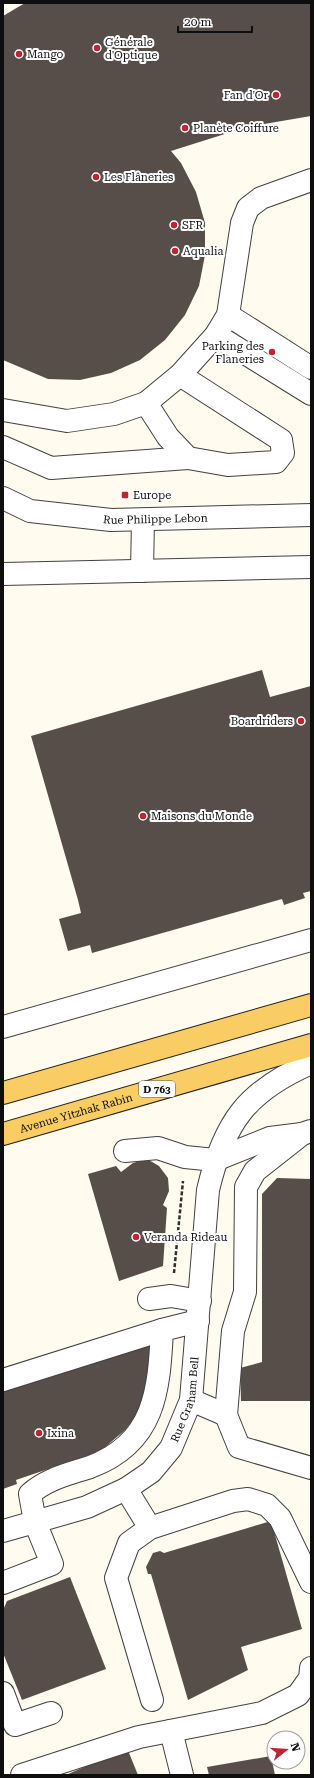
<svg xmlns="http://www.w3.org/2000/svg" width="314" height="1778" font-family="'Roboto Serif',serif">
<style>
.building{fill:#574e4a}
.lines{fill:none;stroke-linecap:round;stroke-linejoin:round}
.minor-casing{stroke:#414141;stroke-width:24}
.major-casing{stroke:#1f1f1f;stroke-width:24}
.path{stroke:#303030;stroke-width:2.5;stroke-dasharray:4 2;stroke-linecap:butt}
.minor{stroke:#fff;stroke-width:22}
.major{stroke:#f9cd64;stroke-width:22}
.poi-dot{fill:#bf2434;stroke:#fff;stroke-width:1.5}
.labels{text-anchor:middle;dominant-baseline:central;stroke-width:4;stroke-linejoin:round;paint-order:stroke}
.shield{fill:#fff;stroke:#565656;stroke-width:1}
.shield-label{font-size:10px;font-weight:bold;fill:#0e0e0e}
.poi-label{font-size:11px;fill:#0e0e0e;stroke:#fff;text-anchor:start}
.street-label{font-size:11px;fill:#0e0e0e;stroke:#fff}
</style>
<rect width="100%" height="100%" fill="#fffbef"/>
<g class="building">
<path d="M25 3H311V116L247 127 171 151 181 163 196 192 205 223V255L199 286 185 315 165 340 140 360 111 373 80 380 48 379 3 360V16Z"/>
<path d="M262 670 270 697 311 686V891L303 893 305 898 284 905 282 899 92 953 90 945 68 951 59 919 81 913 78 900 31 736Z"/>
<path d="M147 1159 159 1166 168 1178 169 1191 163 1205 167 1208 163 1266 119 1281 88 1174 116 1166 121 1172 133 1163Z"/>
<path d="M277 1178 311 1179V1401H241L240 1368 262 1362V1194Z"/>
<path d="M148 1341 150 1354 146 1395 134 1419 125 1430 104 1448 92 1454 16 1480 17 1484 3 1489V1387Z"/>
<path d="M271 1521 302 1629 241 1647 248 1670 188 1700 151 1574H148L146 1567 153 1553 160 1551 164 1553Z"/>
<path d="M70 1577 106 1669 22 1700 3 1653V1610L7 1601Z"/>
<path d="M127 1748 138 1775H66Z"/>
<path d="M271 1756 275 1775H209L207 1767Z"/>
</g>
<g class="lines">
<g class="minor-casing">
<g id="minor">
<path d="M228 315 311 368"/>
<path d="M216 335 311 394"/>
<path d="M180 375 281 440 283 453 276 462 228 465 188 458 168 437 146 403 180 375 216 335 228 315 242 223 248 208 261 198 311 180"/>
<path d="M3 410 67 421 114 414 146 403"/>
<path d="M3 447 51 468 188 458"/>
<path id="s1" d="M3 498 30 511 111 520 311 515"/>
<path d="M142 571 143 520"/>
<path d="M3 574 311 567"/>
<path d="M3 1027 311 940"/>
<path d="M125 1151 158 1148 185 1157 215 1160 270 1138 302 1134"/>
<path d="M149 1299 171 1296 200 1301"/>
<path d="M3 1380 162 1330"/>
<path d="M191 1400 226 1415 239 1447 311 1468"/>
<path d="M226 1415 233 1331 245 1292 246 1187 255 1171 302 1134 311 1131"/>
<path d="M126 1489 150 1528"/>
<path id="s2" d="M3 1531 87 1507 126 1489 151 1472 171 1448 191 1400 208 1190C224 1122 247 1091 311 1063"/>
<path d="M3 1583 52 1564 35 1522 30 1494C46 1479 69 1474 90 1467 155 1443 159 1391 162 1330L198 1321"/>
<path d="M3 1693 15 1725 51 1713"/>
<path d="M152 1700 116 1578 129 1543 150 1528 233 1501 248 1499 267 1505 280 1518 311 1582"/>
<path d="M171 1731 182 1775"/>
<path d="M22 1775 139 1737 262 1713 298 1695 310 1678 311 1668"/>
</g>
</g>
<g class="major-casing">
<g id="major">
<path d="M3 1093 311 1005"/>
<path id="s3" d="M3 1134 311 1045"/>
</g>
</g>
<path class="path" d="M174 1273 183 1181"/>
<use href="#minor" class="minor"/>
<use href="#major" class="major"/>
</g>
<g class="poi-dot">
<circle cx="97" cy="48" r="4"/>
<circle cx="19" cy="54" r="4"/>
<circle cx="276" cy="95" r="4"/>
<circle cx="185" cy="128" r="4"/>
<circle cx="96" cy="177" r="4"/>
<circle cx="174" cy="225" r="4"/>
<circle cx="175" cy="251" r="4"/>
<circle cx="272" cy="352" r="4"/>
<rect x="121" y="491" width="8" height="8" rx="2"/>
<circle cx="301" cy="721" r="4"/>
<circle cx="143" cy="816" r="4"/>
<circle cx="136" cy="1237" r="4"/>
<circle cx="39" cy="1433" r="4"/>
</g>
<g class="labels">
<rect class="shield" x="139" y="1081" width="36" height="16" rx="3"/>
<g class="shield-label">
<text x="157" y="1089">D 763</text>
</g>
<g class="poi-label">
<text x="105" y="42">Générale<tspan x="105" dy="13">d'Optique</tspan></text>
<text x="27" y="54">Mango</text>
<text x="268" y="95" text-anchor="end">Fan d'Or</text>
<text x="193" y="128">Planète Coiffure</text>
<text x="104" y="177">Les Flâneries</text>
<text x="182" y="225">SFR</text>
<text x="183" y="251">Aqualia</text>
<text x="264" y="346" text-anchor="end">Parking des<tspan x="264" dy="13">Flaneries</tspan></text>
<text x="133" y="495">Europe</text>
<text x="293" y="721" text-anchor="end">Boardriders</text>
<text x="151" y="816">Maisons du Monde</text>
<text x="144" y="1237">Veranda Rideau</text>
<text x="47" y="1433">Ixina</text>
</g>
<g class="street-label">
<text stroke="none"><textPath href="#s1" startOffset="156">Rue Philippe Lebon</textPath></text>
<text stroke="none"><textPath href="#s3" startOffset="76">Avenue Yitzhak Rabin</textPath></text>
<text stroke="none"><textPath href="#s2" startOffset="243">Rue Graham Bell</textPath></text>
</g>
</g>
<rect width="314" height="1778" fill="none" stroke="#0e0e0e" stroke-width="8"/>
<g transform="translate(286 1750) rotate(73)"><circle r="19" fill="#ffffff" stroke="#9f9f9f"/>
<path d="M0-3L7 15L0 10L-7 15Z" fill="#bf2434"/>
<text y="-6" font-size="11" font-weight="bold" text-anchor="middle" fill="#0e0e0e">N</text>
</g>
<path d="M178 26v6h74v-6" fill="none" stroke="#0e0e0e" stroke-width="2"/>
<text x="184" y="26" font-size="12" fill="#0e0e0e" stroke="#ffffff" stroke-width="3" paint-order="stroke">20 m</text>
</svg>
